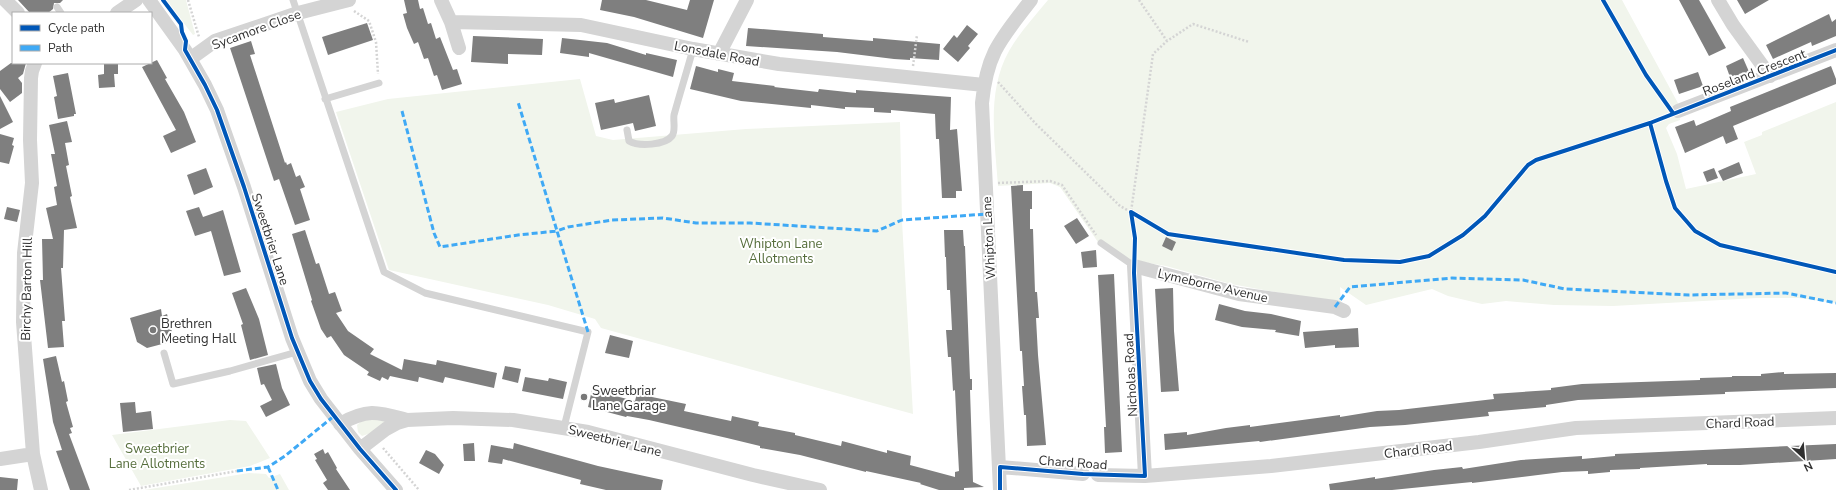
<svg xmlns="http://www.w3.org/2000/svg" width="1836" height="490" font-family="'Nunito Sans',sans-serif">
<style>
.green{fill:#f1f5ec}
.building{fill:#7f7f7f}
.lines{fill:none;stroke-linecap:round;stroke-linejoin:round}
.path{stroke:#d4d4d4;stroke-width:2.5;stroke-dasharray:2 2;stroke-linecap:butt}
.lane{stroke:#d4d4d4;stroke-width:7}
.street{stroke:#d4d4d4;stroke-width:14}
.quiet{stroke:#3fa9f5;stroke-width:3;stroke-dasharray:6 3;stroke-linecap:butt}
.cycleway-casing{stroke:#fff;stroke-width:6}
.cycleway{stroke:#0057b8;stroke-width:4}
.poi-dot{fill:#787878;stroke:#fff;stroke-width:1.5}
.labels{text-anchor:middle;stroke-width:4;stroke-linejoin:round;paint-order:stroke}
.street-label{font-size:13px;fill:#303030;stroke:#fff}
.park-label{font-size:13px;fill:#556d3b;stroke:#fff}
.poi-label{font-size:13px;fill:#303030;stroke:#fff;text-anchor:start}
</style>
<rect width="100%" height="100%" fill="#fff"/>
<!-- green -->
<path class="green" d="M166,0H186L195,34L193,35Z
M1048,0H1622L1679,105L1680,120L1669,124L1666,128L1677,154L1686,189L1756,174L1744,142L1762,135V132L1836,102V303L1798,298H1757L1613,306L1554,305L1506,301L1482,304L1448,296L1432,289L1366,305L1340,287L1341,304L1231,284L1166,266L1125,259L1100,245L1060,187L1050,183L998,186C995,141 986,92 1009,51C1019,33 1035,16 1048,0Z
M580,79L596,136L613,140L746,129L900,122L902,221L913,414L601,328L595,319L548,305L389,270L336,112L388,99Z
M230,420L246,421L270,458L250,466L141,486L112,435Z
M362,420H390L371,433L362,436L358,432L357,425Z
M249,473L266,474L269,478L280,474L289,490H144Z"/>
<!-- building -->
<path class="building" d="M18,0H63L60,3H54L53,9L48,13H30Z
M404,0H418L420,9L423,8L428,24L431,23L436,39L440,37L453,70L457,69L462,84L442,90L437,75L434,76L428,58L424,59L418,42L414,44L407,28L403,14L407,13Z
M602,0H646L687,10L690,0H714L703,38L634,17L600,10Z
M1679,0H1699L1726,48L1709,56Z
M1737,0H1769L1745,14Z
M1829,14L1832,22L1836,19V36L1812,46L1811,42L1773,59L1766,45Z
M367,23L373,40L328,55L322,37Z
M967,25L978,34L968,46L970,48L958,62L943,49L954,35L957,38Z
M748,28L823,34V37L873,41V38L940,44L939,60L910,58V60L894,59L837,52L746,46Z
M473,36L543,39L542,55L508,54V64L471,62Z
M562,38L607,43L646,55V53L677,60L673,77L589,53V57L560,53Z
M251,41L255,54L250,55L285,163L286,162L287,165L291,163L296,177L300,175L305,187L300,189L310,220L295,225L279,179L274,181L230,48Z
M1743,58L1750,74L1736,79L1735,75L1730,77L1726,66Z
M157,60L167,78L165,79L184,112L196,142L171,153L163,136L176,130L142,67Z
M11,63H26L23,74L18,78L22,83V93L10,102L0,89V71Z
M104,63H118V74H114L115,87L99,88L98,75L104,74Z
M696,66L718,72V69L734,73L732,81L775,86L774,87L818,92L819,89L856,93V90L951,97L950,130L957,129L962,191H956V198H942L939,139H936L935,114L891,110V113L874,112V108L845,107V109L811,105V108L741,101L690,89Z
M1831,66L1836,79V84L1733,126L1738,139L1726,144L1723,136L1685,153L1675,127L1694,120L1696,126L1731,111L1730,107Z
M1698,72L1703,86L1679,94L1674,80Z
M68,73L76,114H74V116L58,119L54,97L57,96L53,76Z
M649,95L656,126L635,131L633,123L601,130L595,103L614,99L615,103Z
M0,96L13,122L0,129Z
M67,121L72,142L65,143L69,165L66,166L72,196L70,197L77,228L64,230L63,268H61L65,321H62L64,347L48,348L40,280H43L42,239H53L46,208L57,205L54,187L57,186L51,154H55L49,125Z
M0,134L14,138L12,145L14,146L9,164L0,162Z
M1739,162L1743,173L1723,181L1718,171Z
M206,168L213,187L194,195L187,175Z
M1714,168L1718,178L1707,182L1703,172Z
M1023,185V191H1032V209H1030V229H1033L1035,292H1037L1039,318H1036L1038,355L1046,445L1027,446L1026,415H1024L1022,386H1024L1023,369L1022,351H1020L1011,186Z
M7,207L20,210L17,222L4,219Z
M199,207L203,217L223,210L241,272L224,276L211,231L195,236L186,211Z
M1077,218L1089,236L1076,244L1064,226Z
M305,230L316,264L319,263L329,294L335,292L342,311L336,313L348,331L374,349L370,354L402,370L404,359L436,365L437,360L497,373L494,388L445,377L443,383L419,377L418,382L390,376L388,380L382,377L380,381L367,375L369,372L344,355L331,336L327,338L321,329L311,301L312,300L292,234Z
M944,230H963L964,246H965L970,379H972V390H970L973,482L984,487L964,488V490H939L920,484L921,483L866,471V472L800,455L760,448V446L727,438L649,420L627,416L626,417L588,407L592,390L635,401L638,389L653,392L652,397L686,404L684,411L731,421L732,416L759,422L758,426L795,433V435L841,446L842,441L887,453V450L911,456L910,465L955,477V472L959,471L957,434L955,390L953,391L951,357H948L946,330H952L950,290H947L946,257H945Z
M1166,237L1176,242L1172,251L1162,246Z
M1096,250L1097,267L1083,268L1081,252Z
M1114,274L1122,452L1105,453L1104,427H1106L1098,275Z
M246,288L259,319L268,355L250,360L241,325L243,324L232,293Z
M1173,288L1174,331L1179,391L1161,392L1155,289Z
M1219,304L1245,311L1271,314L1301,321L1299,336L1275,332L1276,330L1242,327L1215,320Z
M161,309L162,316L167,314L172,332L166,343L147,348L137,342L130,318Z
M1358,328L1359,347L1335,348V345L1305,348L1303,332Z
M610,335L633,341L629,358L605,353Z
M56,356L62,382L64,381L68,401L66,402L73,427L70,428L72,433L69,434L90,490H70L56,451L62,450L53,422L43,359Z
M276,364L282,388L290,405L266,417L260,406L272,400L264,384L261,385L257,368Z
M505,366L521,369L518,383L502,379Z
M1784,372V374L1836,373V388L1725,392V394L1578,400L1546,405V407L1488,412L1489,416L1405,425L1370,427L1260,442L1259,441L1165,450L1164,434L1187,432V435L1226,428L1250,425V427L1340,415V417L1377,411L1399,410L1494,399L1493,394L1551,390V388L1582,384L1700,380V378L1732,377V376H1761V374Z
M525,377L548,381L549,378L567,382L563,399L522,391Z
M135,402L136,413L151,411L153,429L123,432L120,403Z
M474,443L475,461H464L463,444Z
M514,443L598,466L663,480L661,490H606L580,484L581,480L503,459L502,464L488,462L491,445L513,449Z
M1836,444V459L1740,465H1707V464L1640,468V469L1610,470V472L1588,474V471L1562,472L1472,483V482L1392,490H1330L1329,484L1375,477V479L1434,470L1462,467L1463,469L1521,460L1582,456V459L1615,456V454Z
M323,449L325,454L328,452L337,468L336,469L350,490H328L323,483L327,480L315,460L317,459L314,454Z
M426,450L435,454L444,465L439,474L419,463Z
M0,477L18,479L17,490H0Z"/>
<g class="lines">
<!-- path -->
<path class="path" d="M188,0L199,37
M1139,0L1167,41
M354,11L369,21L376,42L378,74
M913,66L917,35
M998,82L1036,124L1120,206L1131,212L1153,54L1167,41L1193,24L1249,42
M998,183L1050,181L1062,185L1096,235
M383,448L419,490
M129,490L237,471"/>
<!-- lane -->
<path class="lane" d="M293,0L384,272L425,293L588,332L564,427
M57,7L61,13
M325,99L379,83
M627,130L629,141C639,147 665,145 672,136C676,131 673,121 674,115C680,93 687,71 693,49
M1101,243L1134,266
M164,353L173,384L230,371L297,352"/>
<!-- street -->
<path class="street" d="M5,0L18,13
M149,0L185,50L205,85L217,110L244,187L292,338L310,381L321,399L360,449L396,490
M441,0L451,22L581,25L693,49L779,64L984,85
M1718,0L1733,25L1770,76
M117,13L136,0
M451,22L459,48
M719,54L747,0
M190,59L215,41L298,13L349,0
M35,63L32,71L31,78L30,140L32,183L24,253L23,322L33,454L41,490
M1678,111L1836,50
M340,424C368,408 378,412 407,420
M360,449L386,429L397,423L407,420L453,418L513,420L588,432L753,475L820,490
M0,459L33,454
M1000,467L1083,474
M1098,475L1145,476L1271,466L1479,442L1576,428L1836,418
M1145,476L1134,266L1239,294L1335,307L1344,311
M1000,490L982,103C987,52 1001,39 1031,0"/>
<!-- quiet -->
<path class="quiet" d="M402,111L434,233L440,247L518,235L557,231L518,102
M1335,307L1350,287L1452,278L1523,280L1565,289L1689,295L1786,293L1836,303
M588,332L557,231L568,227L612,220L663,218L696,223H750L877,231L902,220L987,214
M268,467L278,490
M237,471L268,467L285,456L334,416"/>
<defs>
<path id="cycleway" d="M163,0L181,24L182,32L186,41L185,50L205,85L217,110L244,187L292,338L310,381L321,399L360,449L396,490
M1603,0L1646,75L1673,113
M1650,123L1666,181L1675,208L1695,231L1720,245L1836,272
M1131,212L1168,234L1344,260L1400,262L1429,256L1463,235L1485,216L1528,165L1536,160L1650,123L1836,50
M1000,490V467L1083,474L1145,476L1134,273L1135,238L1131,212"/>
</defs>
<!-- cycleway casing -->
<use href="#cycleway" class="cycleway-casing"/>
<!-- cycleway -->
<use href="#cycleway" class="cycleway"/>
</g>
<!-- markers -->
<g class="poi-dot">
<circle cx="153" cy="330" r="4"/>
<circle cx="584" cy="397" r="4"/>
</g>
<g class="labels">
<!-- street labels -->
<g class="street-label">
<text transform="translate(256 29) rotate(-20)" y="5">Sycamore Close</text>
<text transform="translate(717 53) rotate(11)" y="5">Lonsdale Road</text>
<text transform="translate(1754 72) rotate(-21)" y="5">Roseland Crescent</text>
<text transform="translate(988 238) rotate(-93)" y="5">Whipton Lane</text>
<text transform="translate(271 239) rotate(72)" y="5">Sweetbrier Lane</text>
<text transform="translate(1213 285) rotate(13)" y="5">Lymeborne Avenue</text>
<text transform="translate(26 289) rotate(-89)" y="5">Birchy Barton Hill</text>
<text transform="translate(1130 375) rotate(-93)" y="5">Nicholas Road</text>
<text transform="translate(1740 422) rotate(-2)" y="5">Chard Road</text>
<text transform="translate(615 440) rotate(14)" y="5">Sweetbrier Lane</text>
<text transform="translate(1418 449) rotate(-7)" y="5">Chard Road</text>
<text transform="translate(1073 462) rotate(4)" y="5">Chard Road</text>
</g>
<!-- park labels -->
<g class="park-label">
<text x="781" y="248">Whipton Lane<tspan x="781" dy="15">Allotments</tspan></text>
<text x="157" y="453">Sweetbrier<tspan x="157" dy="15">Lane Allotments</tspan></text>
</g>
<!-- poi labels -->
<g class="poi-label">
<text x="161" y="328">Brethren<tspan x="161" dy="15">Meeting Hall</tspan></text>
<text x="592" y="395">Sweetbriar<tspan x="592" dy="15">Lane Garage</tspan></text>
</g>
</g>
<!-- legend -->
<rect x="12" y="12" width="140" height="52" fill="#ffffff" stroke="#acacac"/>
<rect x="20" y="25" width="20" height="6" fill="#0057b8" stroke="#acacac"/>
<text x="48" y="32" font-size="12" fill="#303030">Cycle path</text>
<rect x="20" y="45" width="20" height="6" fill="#3fa9f5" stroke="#acacac"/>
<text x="48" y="52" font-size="12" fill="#303030">Path</text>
<!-- north arrow -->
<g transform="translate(1804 458) rotate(154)" stroke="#ffffff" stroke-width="3" paint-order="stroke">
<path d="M0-3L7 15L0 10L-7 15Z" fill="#303030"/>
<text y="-6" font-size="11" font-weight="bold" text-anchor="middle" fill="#303030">N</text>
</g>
</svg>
